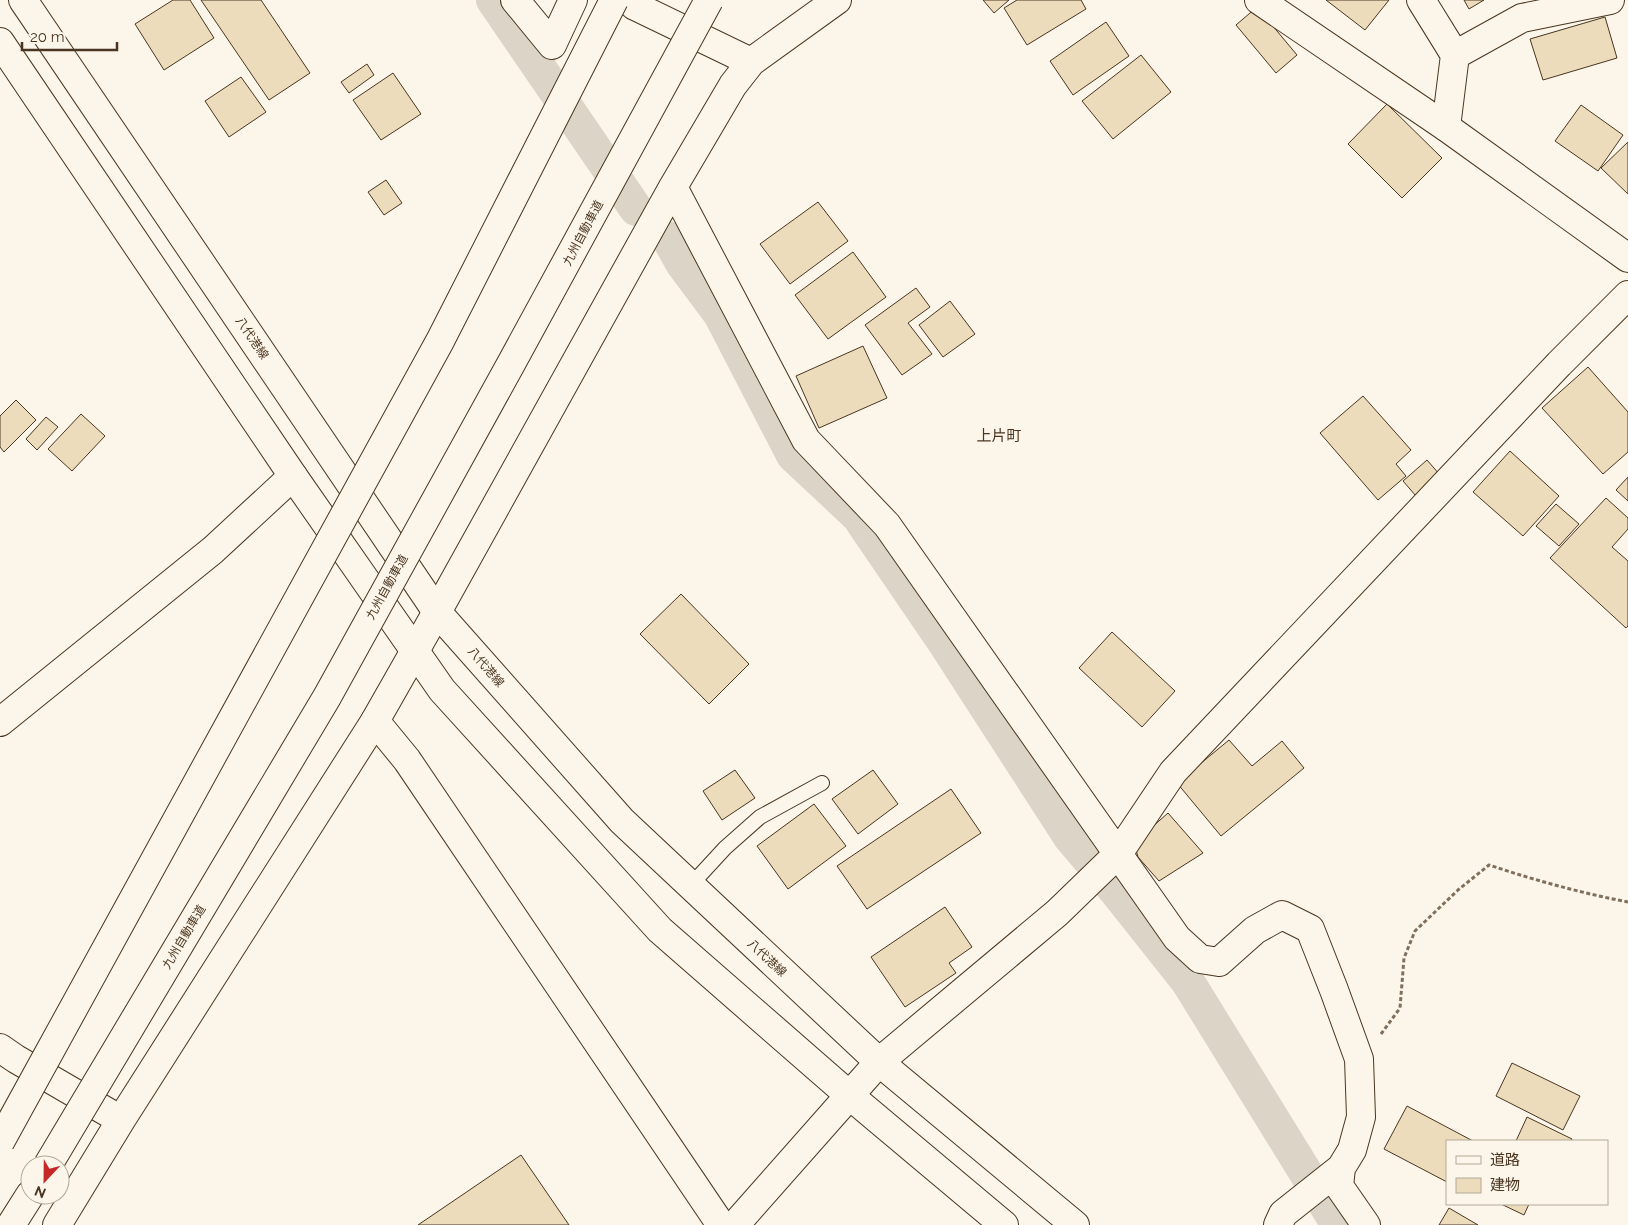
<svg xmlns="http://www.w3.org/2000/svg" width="1628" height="1225" font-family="Raleway,'Noto Sans JP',sans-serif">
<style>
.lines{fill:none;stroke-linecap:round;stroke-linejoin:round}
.canal{stroke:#dcd4c6;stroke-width:34}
.building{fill:#ecdcbc;stroke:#4a3520}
.lane-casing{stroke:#4a3520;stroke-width:16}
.street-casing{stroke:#4a3520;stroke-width:30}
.secondary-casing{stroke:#4a3520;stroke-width:30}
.highway-casing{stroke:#4a3520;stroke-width:30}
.path{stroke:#7f6f5c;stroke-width:3;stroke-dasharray:4 2.5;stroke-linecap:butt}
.lane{stroke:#fbf6e9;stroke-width:14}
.street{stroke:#fbf6e9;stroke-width:28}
.secondary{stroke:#fbf6e9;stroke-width:28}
.highway{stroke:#fbf6e9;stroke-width:28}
.highway-bridge-casing{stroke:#4a3520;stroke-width:30;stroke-linecap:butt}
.highway-bridge{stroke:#fbf6e9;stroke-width:28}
.labels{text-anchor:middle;stroke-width:4;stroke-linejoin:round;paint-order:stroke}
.street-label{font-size:12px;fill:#4a3520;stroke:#fbf6e9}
.quarter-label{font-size:15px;fill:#4a3520;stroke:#fbf6e9}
</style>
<rect width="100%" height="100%" fill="#fbf6e9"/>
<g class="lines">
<!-- canal -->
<path class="canal" d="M493,0L636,209
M668,238L682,263L720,314L793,455L858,516L946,645L1070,837L1115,890L1188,982L1338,1225"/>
</g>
<!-- building -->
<path class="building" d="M173,0H190L214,38L164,70L135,24Z
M201,0H261L310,73L269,100Z
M983,0H1009L994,13Z
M1017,0H1081L1086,9L1027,45L1004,8Z
M1326,0H1389L1365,30Z
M1464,0H1484L1469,9Z
M1257,7L1297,55L1276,73L1236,25Z
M1605,17L1617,58L1543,80L1530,39Z
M1106,22L1129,56L1073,95L1050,61Z
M1141,55L1171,92L1113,139L1082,101Z
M367,64L374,75L349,93L341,82Z
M393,73L421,114L381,140L353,100Z
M241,77L266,112L229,137L205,101Z
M1387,104L1442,158L1402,198L1348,144Z
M1581,105L1623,135L1598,171L1555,141Z
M1628,142V194L1601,168Z
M386,180L402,203L384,215L368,192Z
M818,202L848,241L790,284L760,244Z
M853,252L886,297L828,339L795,295Z
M916,288L930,307L908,323L932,354L902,375L865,325Z
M950,301L975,334L943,357L919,325Z
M863,346L887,398L819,428L796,376Z
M1588,367L1628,412V452L1603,474L1542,408Z
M1363,396L1411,450L1396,464L1406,476L1378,500L1320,433Z
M16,400L36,420L4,452L0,447V416Z
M81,414L105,436L72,471L48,449Z
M46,417L58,427L37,450L26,439Z
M1510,451L1559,496L1523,536L1473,492Z
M1427,460L1440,475L1416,496L1403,481Z
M1628,477V501L1616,490Z
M1606,498L1628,518V529L1612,547L1628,561V626L1626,628L1550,558Z
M1556,504L1579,524L1559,546L1536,526Z
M681,594L749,664L709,704L640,634Z
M1112,632L1175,691L1142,727L1079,668Z
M1229,740L1252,766L1282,741L1304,768L1221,836L1177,783Z
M735,770L755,798L722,820L703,791Z
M873,770L898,804L858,834L832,799Z
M951,789L981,833L867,909L837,866Z
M814,804L846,846L788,889L757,846Z
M1168,813L1203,853L1159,881L1138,857L1134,843Z
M945,907L972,947L949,963L956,973L905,1007L871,957Z
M1512,1063L1580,1096L1563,1130L1496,1096Z
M1407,1106L1473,1141H1447V1182L1384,1149Z
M1527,1117L1572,1139L1571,1141H1516Z
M521,1155L569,1225H418Z
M1501,1204H1529L1524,1215Z
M1449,1208L1478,1225H1439Z"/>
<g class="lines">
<defs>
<path id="lane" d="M690,886L725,848L760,817L822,783"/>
<path id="street" d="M515,0L552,45L573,0
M628,0L635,6L751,62
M1421,0L1455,55L1446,127
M1455,55L1522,18L1610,0
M673,187L806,440L887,525L1177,938L1200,959L1219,962L1255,930L1282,915L1310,929L1334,990L1359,1059L1361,1117L1352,1150L1341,1168L1339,1186L1366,1225
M0,722L213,550L293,476
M0,1048L16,1059L121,1120
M57,1225L121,1120L375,721L437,612L673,187L733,85L751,62L837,0
M735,1225L879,1062L1057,913L1118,854L1173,772L1559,364L1628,295
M1278,1225L1283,1214L1341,1168"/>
<path id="secondary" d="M23,0L437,612L622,821L879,1062L1075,1225
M1259,0L1446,127L1628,258
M0,42L293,476L442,690L660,930L849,1095L1004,1225
M375,721L407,760L721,1225"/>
<path id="highway" d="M11,1225L30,1195"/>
</defs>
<!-- lane casing -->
<use href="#lane" class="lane-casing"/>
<!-- street casing -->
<use href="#street" class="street-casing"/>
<!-- secondary casing -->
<use href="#secondary" class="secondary-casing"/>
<!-- highway casing -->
<use href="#highway" class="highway-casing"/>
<!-- path -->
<path class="path" d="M1381,1034L1400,1008L1404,958L1415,931L1458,890L1489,865C1534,880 1581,893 1628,902"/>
<!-- lane -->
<use href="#lane" class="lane"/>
<!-- street -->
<use href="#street" class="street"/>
<!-- secondary -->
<use href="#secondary" class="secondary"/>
<!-- highway -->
<use href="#highway" class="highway"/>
<defs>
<path id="highway-bridge" d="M0,1142L440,341L614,0
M48,1165L327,697L512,362L709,0"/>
</defs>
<!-- highway-bridge casing -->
<use href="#highway-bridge" class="highway-bridge-casing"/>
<!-- highway-bridge -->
<use href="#highway-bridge" class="highway-bridge"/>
</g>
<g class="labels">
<!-- street labels -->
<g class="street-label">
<text transform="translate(583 233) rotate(-62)" y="4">九州自動車道</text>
<text transform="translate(252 338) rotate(56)" y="4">八代港線</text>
<text transform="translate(387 587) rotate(-61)" y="4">九州自動車道</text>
<text transform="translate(486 667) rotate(49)" y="4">八代港線</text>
<text transform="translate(184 937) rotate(-59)" y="4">九州自動車道</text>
<text transform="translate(767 958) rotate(43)" y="4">八代港線</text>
</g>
<!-- quarter labels -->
<g class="quarter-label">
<text x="999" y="441">上片町</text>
</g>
</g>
<!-- legend -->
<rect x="1446" y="1140" width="162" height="65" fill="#fbf6e9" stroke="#b4a999"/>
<rect x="1456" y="1156" width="25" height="8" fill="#fbf6e9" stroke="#b4a999"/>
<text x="1490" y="1165" font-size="15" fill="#4a3520">道路</text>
<rect x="1456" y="1178" width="25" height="15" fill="#ecdcbc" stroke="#b4a999"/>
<text x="1490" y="1190" font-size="15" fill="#4a3520">建物</text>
<!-- north arrow -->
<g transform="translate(45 1180) rotate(202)"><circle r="24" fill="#fbf6e9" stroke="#b4a999"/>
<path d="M0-4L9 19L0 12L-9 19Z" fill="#c62828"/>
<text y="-8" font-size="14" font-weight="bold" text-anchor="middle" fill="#4a3520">N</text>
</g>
<!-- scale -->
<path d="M22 42v8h95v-8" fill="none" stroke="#4a3520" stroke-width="2.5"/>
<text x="30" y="42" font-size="15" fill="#4a3520" stroke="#fbf6e9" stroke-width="4" paint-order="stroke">20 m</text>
</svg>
